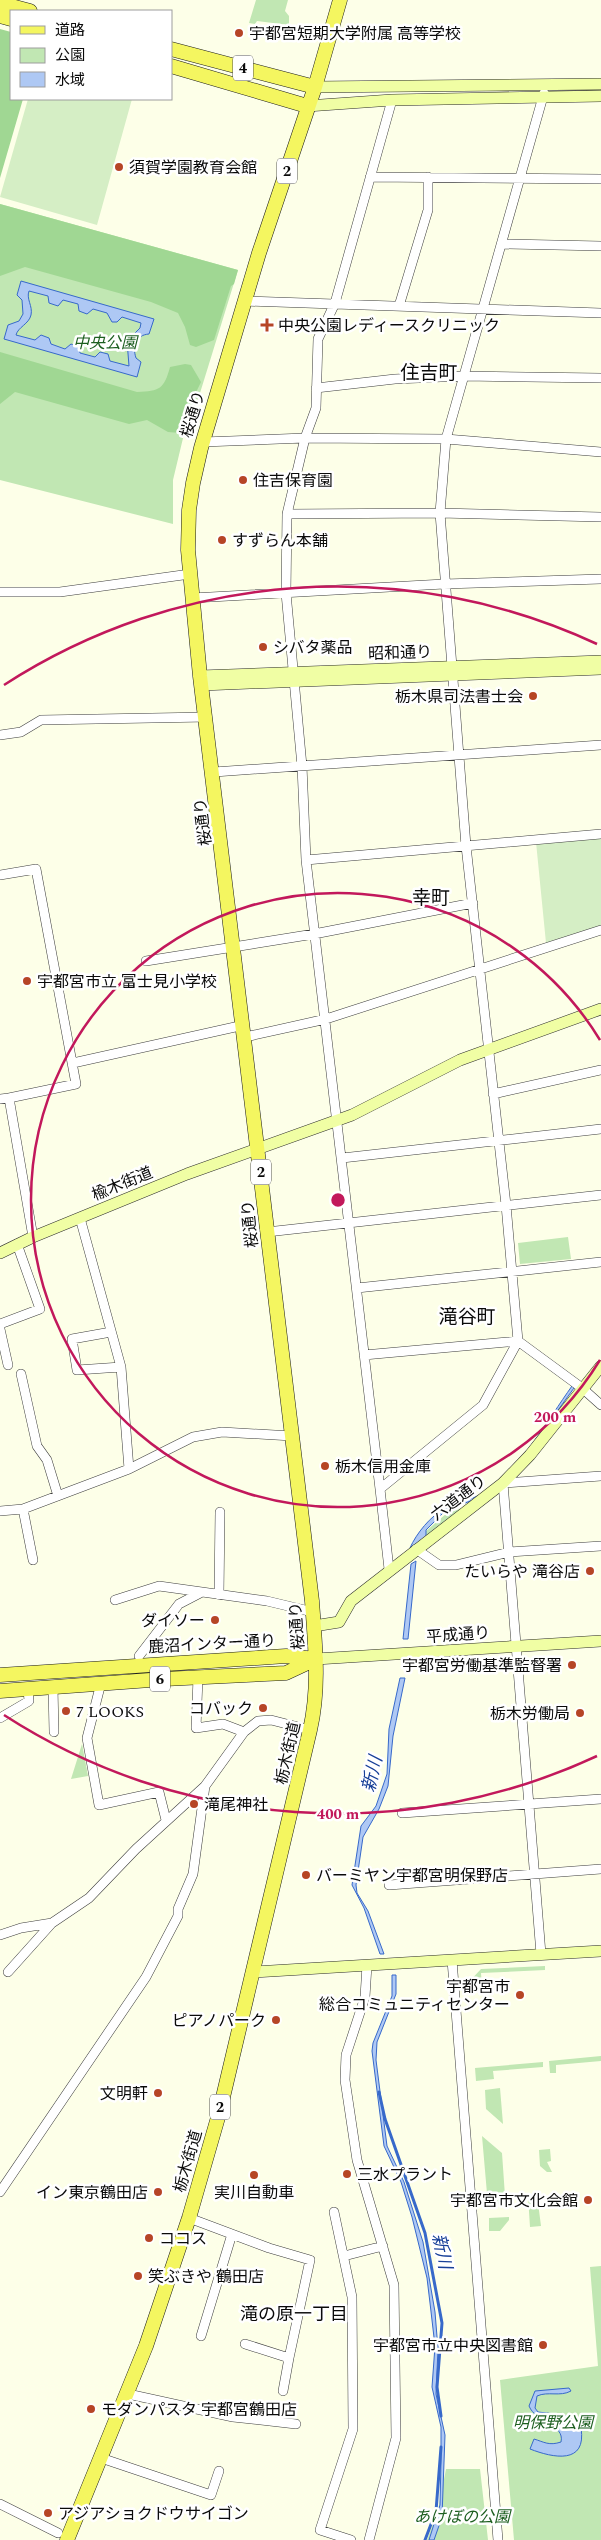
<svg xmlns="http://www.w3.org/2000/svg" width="601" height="2540" font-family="Spectral,'Noto Sans JP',serif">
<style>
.green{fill:#c1e7b3}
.forest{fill:#a0d793}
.pitch{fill:#d5eec5}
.water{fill:#aec8f4;stroke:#3769ca;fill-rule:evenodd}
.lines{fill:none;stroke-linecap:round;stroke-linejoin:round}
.stream{stroke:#3769ca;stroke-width:3}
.street-casing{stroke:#3d3d3d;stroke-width:10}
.secondary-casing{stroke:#2c2c2c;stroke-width:12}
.primary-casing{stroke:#1b1b1b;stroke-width:15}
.street{stroke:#fff;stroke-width:9}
.secondary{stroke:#f0fea4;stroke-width:11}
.primary{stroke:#f4f660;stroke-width:14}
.ring{fill:none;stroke:#c2185b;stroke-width:2.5}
.poi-dot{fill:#b64526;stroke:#fff;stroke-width:2}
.labels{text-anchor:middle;stroke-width:5;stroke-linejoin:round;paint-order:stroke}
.shield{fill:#fff;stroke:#545454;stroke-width:1}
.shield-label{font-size:15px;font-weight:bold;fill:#0a0a0a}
.poi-label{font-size:16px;fill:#0a0a0a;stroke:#fff;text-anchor:start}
.park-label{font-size:16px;font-style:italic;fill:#1d5f20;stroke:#fff}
.street-label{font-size:16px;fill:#0a0a0a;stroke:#fff}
.water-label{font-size:18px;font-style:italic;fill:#173f98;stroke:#fff}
.neighbourhood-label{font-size:18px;fill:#0a0a0a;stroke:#fff}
.quarter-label{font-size:19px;fill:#0a0a0a;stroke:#fff}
.centre{fill:#c2185b;stroke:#fff;stroke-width:2.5}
.ring-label{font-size:15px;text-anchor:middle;font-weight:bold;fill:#c2185b;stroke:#fff;stroke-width:5;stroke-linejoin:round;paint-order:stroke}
</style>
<rect width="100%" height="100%" fill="#fdffe8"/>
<!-- green -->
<path class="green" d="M256,0H288L285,11L289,16V25L257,21L255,24L249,23Z
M0,204L238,270L200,393L184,434L173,480V524L0,480Z
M568,1237L571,1259L520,1264L518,1243Z
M470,1505L426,1537V1531L446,1514Z
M82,1744L88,1776L71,1779Z
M545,1966V1970L481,1973L482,1987L467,1988V1984L481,1969Z
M601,2056V2061L556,2065V2073H550L549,2061Z
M543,2062V2067L493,2071L494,2079L476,2081L475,2068Z
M500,2088L503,2124L486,2109L485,2090Z
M482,2136L502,2153L505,2196L500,2204L488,2205Z
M550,2149L551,2161L547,2162L552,2172H547L540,2166L539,2150Z
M537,2195L541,2226L530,2227L528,2196Z
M509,2217V2220L500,2231H489V2218Z
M601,2266V2540H514L500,2380L598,2366L590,2267Z
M446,2469H480L488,2540H427L438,2510Z"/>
<!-- forest -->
<path class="forest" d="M0,29L11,32V99H23L0,178Z
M0,204L238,270L234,284L231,286L214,340L196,347L190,345L185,327L178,313L151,302L25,267L0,276Z
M0,352L137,392C160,391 164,389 170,367L185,364L191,365L201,382L185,415L181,433L168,432L147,420L129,424L15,392L0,404Z"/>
<!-- pitch -->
<path class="pitch" d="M28,99H132L97,225L0,197Z
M601,838V926L546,943L536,842Z"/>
<!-- water -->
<path class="water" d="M21,281L154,319L149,334C136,335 132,346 136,358L141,362L137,377L4,339L8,325L19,321L23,314L22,300L17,295ZM29,291L48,296L49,303L58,306L63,300L78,304L79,311L87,314L93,309L107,313L112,322H117L122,317L141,323L140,328L127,341L129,366L110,361L108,354L100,352L95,357L80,353L79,347L71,344L65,349L51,344L49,338L41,335L35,340L16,335C18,327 29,324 31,315C33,306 26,299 29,291Z
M572,1386L574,1388L519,1464L488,1494L445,1511L426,1530V1537L410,1548C416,1534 431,1515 445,1509C459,1502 476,1499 487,1490C523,1465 547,1421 572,1386Z
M416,1561L408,1639H403L411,1564Z
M400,1678H405L393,1736L388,1786L379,1809L363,1837L356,1885L357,1893L368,1911L384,1954H380L364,1908L352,1885L361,1826L376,1806L387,1774L389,1729Z
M392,1975H396V1994L377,2042L376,2060L387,2146L404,2182L423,2242L435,2312L438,2349L436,2394L445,2435L442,2517L434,2540H429L440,2505L441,2460V2427L432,2387L435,2346L430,2303L427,2278L412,2217L401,2182L384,2146L372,2051L373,2043L392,1996Z
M569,2388L571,2391C560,2397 548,2391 537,2396L535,2408L538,2412L564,2415L571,2418L581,2428C587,2465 553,2458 530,2449L534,2439C544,2442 549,2446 561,2442C565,2424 536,2423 529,2406L535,2391Z"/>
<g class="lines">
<!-- stream -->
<path class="stream" d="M379,2092L385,2119L425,2233L442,2323L437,2387L441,2416
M425,2540L436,2511L441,2447"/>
<defs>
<path id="street" d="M370,177L601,179
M503,244L601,246
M244,301L601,313
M399,306L428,210V177
M316,388L395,379L464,376L601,378
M203,442L305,438L446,439L601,452
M287,514L440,513L601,517
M0,592H60L190,574
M192,598L444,584L601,579
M0,735L21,732L41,720L207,717
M214,772L601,745
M306,860L601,834
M0,875L36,869L76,1084L9,1098
M146,961L314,934L473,903
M245,1037L326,1019L601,930
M73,1063L244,1025
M493,1094L601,1070
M0,1099L9,1098L33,1237
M342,1158L601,1129
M80,1218L121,1367L129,1469
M267,1232L601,1195
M357,1288L601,1262
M0,1324L40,1309L17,1244
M0,1329L8,1365
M111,1332L72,1339L77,1370L121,1367
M364,1355L518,1341L582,1388L601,1405
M21,1374L37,1446L47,1460L58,1496
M380,1489L306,860L302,766L286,593L287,514L305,438L316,408L318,339L335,303L392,100
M23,1509L33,1560
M0,1511L23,1509L129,1469L193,1437L222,1432L292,1436
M416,1549L439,1565H456L509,1552L601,1546
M389,1569L380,1489L483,1405L518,1341L506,1205L466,846L440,513L446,439L544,93
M219,1595L220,1512
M115,1600L159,1586L267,1601L313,1612
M139,1656L179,1604L202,1592
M198,1678L196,1728L223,1724L244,1732
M101,1683L87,1738L99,1805L159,1792L166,1820
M53,1687L54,1732
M0,1718L29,1701L28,1689
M402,1813L601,1799
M389,1885L601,1869
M0,1935L21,1928L52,1923
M541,1954L503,1483L601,1476
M452,1960L498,2540
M367,1965L365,1997L346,2055L345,2080L357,2160L394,2285L396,2438L369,2540
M8,1972L52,1923L89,1898L136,1849L205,1786
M0,2192L146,1977L178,1916V1909L193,1874L205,1786L244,1732L258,1721L271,1720L310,1730
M334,2212L352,2297L353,2429L320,2530L351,2540
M189,2218L269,2248L310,2260L289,2358L245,2344
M344,2256L383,2246
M201,2336L232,2234
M283,2391L289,2358
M128,2394L233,2417L296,2424
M101,2458L211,2495L219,2471
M0,2504L58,2533"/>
<path id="secondary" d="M315,87L601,84
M307,106L392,100L601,96
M200,676L601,661
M202,685L601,669
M0,1253L33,1237L187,1174L352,1115L460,1060L601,1009
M314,1626L339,1622L351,1601L503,1483L530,1455L601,1366
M316,1659L601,1641
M253,1972L601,1951"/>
<path id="primary" d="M0,3L30,11
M0,16L11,19
M171,49L315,87
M171,66L307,106
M0,1675L286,1656L316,1659
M0,1691L164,1679L286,1673L316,1659
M67,2540L146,2346L189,2218L219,2114L310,1730C320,1687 315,1644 312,1601L200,676L188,550L189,510L193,483L201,448L259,253L315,87L340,0"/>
</defs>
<!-- street casing -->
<use href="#street" class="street-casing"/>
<!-- secondary casing -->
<use href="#secondary" class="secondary-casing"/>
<!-- primary casing -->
<use href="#primary" class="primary-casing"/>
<!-- street -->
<use href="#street" class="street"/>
<!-- secondary -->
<use href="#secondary" class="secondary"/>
<!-- primary -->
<use href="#primary" class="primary"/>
</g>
<!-- distance rings -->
<g class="ring">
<path d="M600 1360A307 307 0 1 1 600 1040"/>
<path d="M597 1756A614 614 0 0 1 4 1715M4 685A614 614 0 0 1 597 644"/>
</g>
<!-- markers -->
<g class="poi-dot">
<circle cx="239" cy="33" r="5"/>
<circle cx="119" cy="167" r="5"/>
<path d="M264.5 317.5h5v5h5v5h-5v5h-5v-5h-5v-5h5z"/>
<circle cx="243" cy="480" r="5"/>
<circle cx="222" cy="540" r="5"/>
<circle cx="263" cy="647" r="5"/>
<circle cx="533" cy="696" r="5"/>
<circle cx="27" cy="981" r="5"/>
<circle cx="325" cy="1466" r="5"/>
<circle cx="590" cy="1571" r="5"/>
<circle cx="215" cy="1620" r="5"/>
<circle cx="572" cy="1665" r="5"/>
<circle cx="263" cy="1708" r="5"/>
<circle cx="66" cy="1711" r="5"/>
<circle cx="580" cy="1713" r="5"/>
<circle cx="194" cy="1804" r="5"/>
<circle cx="306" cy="1875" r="5"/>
<circle cx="520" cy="1995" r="5"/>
<circle cx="276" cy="2020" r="5"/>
<circle cx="158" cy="2093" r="5"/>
<circle cx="347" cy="2174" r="5"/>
<circle cx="254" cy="2175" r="5"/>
<circle cx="158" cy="2192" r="5"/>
<circle cx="588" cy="2200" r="5"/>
<circle cx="149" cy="2238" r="5"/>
<circle cx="138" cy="2276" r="5"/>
<circle cx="543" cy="2345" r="5"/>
<circle cx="91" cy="2409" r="5"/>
<circle cx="48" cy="2513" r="5"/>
</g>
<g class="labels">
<!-- shield labels -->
<g class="shield">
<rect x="233" y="55.5" width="20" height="25" rx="4"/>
<rect x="277" y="158.5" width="20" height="25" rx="4"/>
<rect x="251" y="1159.5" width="20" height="25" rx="4"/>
<rect x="150" y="1666.5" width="20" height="25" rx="4"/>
<rect x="210" y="2094.5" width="20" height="25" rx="4"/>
</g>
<g class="shield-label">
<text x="243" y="73">4</text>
<text x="287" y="176">2</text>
<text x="261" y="1177">2</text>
<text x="160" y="1684">6</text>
<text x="220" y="2112">2</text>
</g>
<!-- poi labels -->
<g class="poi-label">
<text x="249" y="39">宇都宮短期大学附属 高等学校</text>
<text x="129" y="173">須賀学園教育会館</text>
<text x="278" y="331">中央公園レディースクリニック</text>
<text x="253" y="486">住吉保育園</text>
<text x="232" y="546">すずらん本舗</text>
<text x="273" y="653">シバタ薬品</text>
<text x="523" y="702" text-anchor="end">栃木県司法書士会</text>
<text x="37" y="987">宇都宮市立 富士見小学校</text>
<text x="335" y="1472">栃木信用金庫</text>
<text x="580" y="1577" text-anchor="end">たいらや 滝谷店</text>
<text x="205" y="1626" text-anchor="end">ダイソー</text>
<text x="562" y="1671" text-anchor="end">宇都宮労働基準監督署</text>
<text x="253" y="1714" text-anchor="end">コバック</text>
<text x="76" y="1717">7 LOOKS</text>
<text x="570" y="1719" text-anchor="end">栃木労働局</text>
<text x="204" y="1810">滝尾神社</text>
<text x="316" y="1881">バーミヤン宇都宮明保野店</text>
<text x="510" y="1992" text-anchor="end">宇都宮市<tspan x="510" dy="18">総合コミュニティセンター</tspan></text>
<text x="266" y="2026" text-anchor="end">ピアノパーク</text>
<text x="148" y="2099" text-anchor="end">文明軒</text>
<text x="357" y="2180">三水プラント</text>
<text x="148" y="2198" text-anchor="end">イン東京鶴田店</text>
<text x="254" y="2198" text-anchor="middle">実川自動車</text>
<text x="578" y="2206" text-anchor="end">宇都宮市文化会館</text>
<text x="159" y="2244">ココス</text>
<text x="148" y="2282">笑ぶきや 鶴田店</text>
<text x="533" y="2351" text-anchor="end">宇都宮市立中央図書館</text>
<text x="101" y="2415">モダンパスタ 宇都宮鶴田店</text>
<text x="58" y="2519">アジアショクドウサイゴン</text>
</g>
<!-- park labels -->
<g class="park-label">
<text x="105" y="348">中央公園</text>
<text x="553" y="2428">明保野公園</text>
<text x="462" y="2522">あけぼの公園</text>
</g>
<!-- street labels -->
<g class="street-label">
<text transform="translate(192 414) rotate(-73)" y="6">桜通り</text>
<text transform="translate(400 652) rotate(-2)" y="6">昭和通り</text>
<text transform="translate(202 822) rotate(-97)" y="6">桜通り</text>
<text transform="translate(122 1183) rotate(-22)" y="6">楡木街道</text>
<text transform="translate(249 1224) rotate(-96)" y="6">桜通り</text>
<text transform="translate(458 1497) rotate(-37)" y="6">六道通り</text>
<text transform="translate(296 1626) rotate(-94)" y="6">桜通り</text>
<text transform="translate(458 1634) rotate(-4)" y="6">平成通り</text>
<text transform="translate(212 1643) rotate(-3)" y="6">鹿沼インター通り</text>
<text transform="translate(287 1753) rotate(-77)" y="6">栃木街道</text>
<text transform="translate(187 2161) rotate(-74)" y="6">栃木街道</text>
</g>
<!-- water labels -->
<g class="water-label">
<text transform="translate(372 1774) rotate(-77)" y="6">新川</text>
<text transform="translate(442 2251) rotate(78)" y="6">新川</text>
</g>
<!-- neighbourhood labels -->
<g class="neighbourhood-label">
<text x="294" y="2320">滝の原一丁目</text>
</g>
<!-- quarter labels -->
<g class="quarter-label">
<text x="429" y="379">住吉町</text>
<text x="431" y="904">幸町</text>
<text x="467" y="1323">滝谷町</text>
</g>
</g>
<circle cx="338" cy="1200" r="8" class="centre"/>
<g class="ring-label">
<text x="555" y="1422">200 m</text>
<text x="338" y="1819">400 m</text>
</g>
<!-- legend -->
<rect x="10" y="10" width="162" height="90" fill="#ffffff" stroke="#9d9d9d"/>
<rect x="20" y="26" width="25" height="8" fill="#f4f660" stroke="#9d9d9d"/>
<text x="55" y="35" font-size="15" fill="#0a0a0a">道路</text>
<rect x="20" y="48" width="25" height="15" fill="#c1e7b3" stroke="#9d9d9d"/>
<text x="55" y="60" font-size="15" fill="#0a0a0a">公園</text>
<rect x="20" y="72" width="25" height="15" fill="#aec8f4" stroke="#9d9d9d"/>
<text x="55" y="85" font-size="15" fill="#0a0a0a">水域</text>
</svg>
